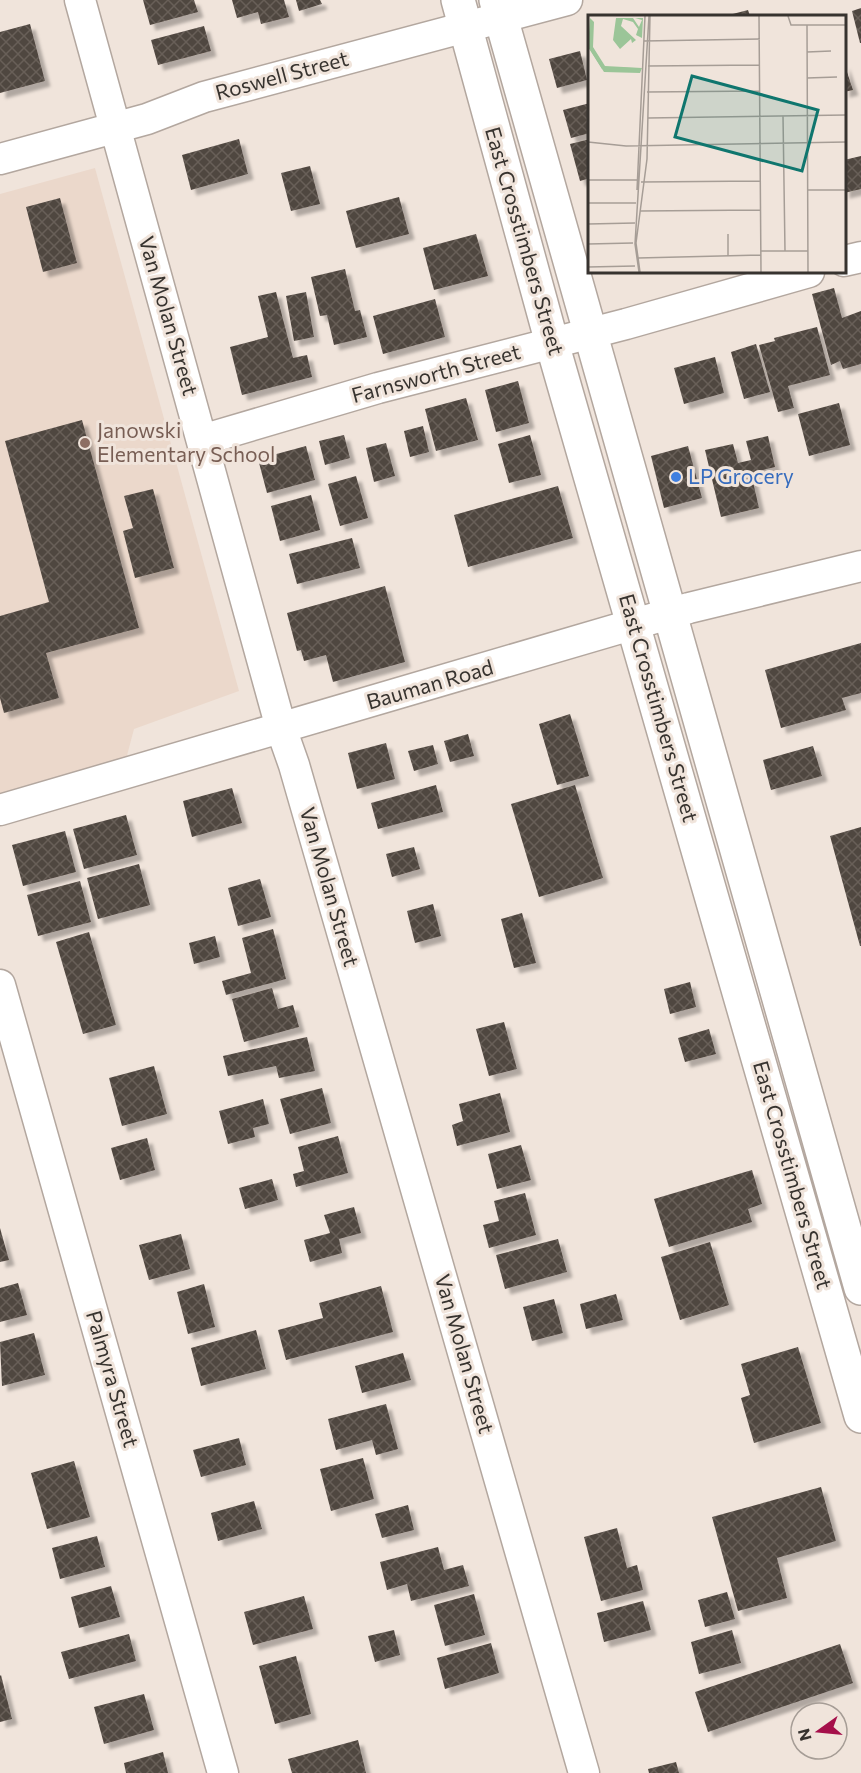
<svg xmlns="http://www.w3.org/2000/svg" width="861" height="1773" font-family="Commissioner,sans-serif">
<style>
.built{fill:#ebd8cb}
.building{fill:url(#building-cross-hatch);filter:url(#shadow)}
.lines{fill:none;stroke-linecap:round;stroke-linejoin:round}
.minor-casing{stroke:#b3a79f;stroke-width:33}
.major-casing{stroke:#b3a79f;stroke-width:36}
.minor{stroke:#fff;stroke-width:30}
.major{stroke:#fff;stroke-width:33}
.education-dot{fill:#8d6e63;stroke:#f0e4db;stroke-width:2}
.shop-dot{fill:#3f7fe0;stroke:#f0e4db;stroke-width:2}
.labels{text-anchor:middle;stroke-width:6;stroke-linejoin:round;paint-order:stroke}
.street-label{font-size:21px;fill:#37332f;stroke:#f0e4db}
.education-label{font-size:21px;fill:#785e54;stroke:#f0e4db;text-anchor:start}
.shop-label{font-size:21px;fill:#366cbe;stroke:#f0e4db;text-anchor:start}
.inset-road{fill:none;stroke:#a69d96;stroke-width:1.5}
.view{fill:#0f766e;fill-opacity:0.15;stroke:#0f766e;stroke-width:3}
.inset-edge{fill:none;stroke:#37332f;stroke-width:3}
</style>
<defs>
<pattern id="building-cross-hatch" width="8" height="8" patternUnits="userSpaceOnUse" patternTransform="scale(1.5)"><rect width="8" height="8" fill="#50463f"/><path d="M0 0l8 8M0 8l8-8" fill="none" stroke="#675f59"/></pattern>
<filter id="shadow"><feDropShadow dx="5.5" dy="5.5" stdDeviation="1.5" flood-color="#0004"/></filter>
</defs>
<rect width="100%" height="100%" fill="#f0e4db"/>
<!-- built -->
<path class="built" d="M95,168L239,691L134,729L125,763L0,799V194Z"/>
<!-- building -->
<path class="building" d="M143,0H194L198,12L150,25Z
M232,0H284L289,17L261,24L258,12L237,18Z
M296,0H320L322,4L299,11Z
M861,8V43H860L852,11Z
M748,10L750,16H725Z
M30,24L45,81L0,93V32Z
M204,26L211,51L158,65L151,40Z
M580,51L587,80L557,88L549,59Z
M844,63L853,90L844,92Z
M590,103V133L571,138L563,110Z
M239,139L248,174L191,190L182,155Z
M590,139V178L580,181L570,144Z
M861,156V189L844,193V160Z
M310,166L320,204L291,211L281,173Z
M399,197L409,234L356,248L346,211Z
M60,198L77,263L43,272L26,207Z
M476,234L488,276L434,290L423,248Z
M345,269L355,311L360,310L367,337L334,345L327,315L320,316L311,277Z
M834,288L842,318L861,311V364L843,369L840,361L831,365L812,294Z
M276,292L293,358L307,355L312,377L242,395L230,347L268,337L258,296Z
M306,292L314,337L294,341L286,296Z
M435,299L445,337L383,354L373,316Z
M817,327L830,375L788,386L794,408L778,412L759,345L775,341L774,338Z
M756,344L770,392L744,399L731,352Z
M715,357L724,393L684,404L674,368Z
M518,381L529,423L496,432L485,390Z
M466,398L478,440L436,451L425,409Z
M839,403L850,445L809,456L798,414Z
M82,420L139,628L46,653L59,698L4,713L0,698V616L49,602L5,441Z
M423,426L429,452L410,457L404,431Z
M344,435L350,458L325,465L319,441Z
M530,435L541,475L509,483L498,444Z
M768,436L775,467L751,473L759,508L721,517L705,450L733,444L738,463L751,460L746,441Z
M386,443L395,476L374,482L366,448Z
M306,446L315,480L267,493L258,459Z
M688,446L702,498L664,508L651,456Z
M356,476L368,518L340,526L328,484Z
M558,486L573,538L468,567L454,515Z
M153,489L174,568L135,578L123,531L133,528L124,496Z
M311,495L320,530L280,541L271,506Z
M352,538L360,568L297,584L289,554Z
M385,586L405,662L333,682L326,655L304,661L301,650L297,651L287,613Z
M861,643V693L842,698L846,710L781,728L765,670Z
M570,714L589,776L557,785L539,724Z
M468,734L474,756L450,762L444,741Z
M386,743L395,779L357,789L348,753Z
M433,745L438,764L414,771L408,751Z
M813,746L822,776L771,790L763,760Z
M436,785L443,812L378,829L371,803Z
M575,785L603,878L539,897L511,804Z
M232,788L242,823L192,837L183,801Z
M126,815L137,855L84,869L73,829Z
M861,827V946H860L830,836Z
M65,831L76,872L23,886L12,845Z
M414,847L420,869L392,877L386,854Z
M139,864L150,905L98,919L87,878Z
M260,879L271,917L238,926L228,888Z
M80,881L91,922L38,936L27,895Z
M433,904L441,936L415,943L407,911Z
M522,913L536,963L514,968L501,919Z
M273,929L286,979L226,995L222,981L251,973L242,938Z
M89,932L116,1025L83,1034L56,942Z
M215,936L220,957L194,964L189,943Z
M690,982L696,1007L670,1014L664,989Z
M272,988L278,1009L293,1005L299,1027L244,1042L232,999Z
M504,1022L517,1069L489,1076L476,1029Z
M709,1029L716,1054L685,1062L678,1038Z
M307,1037L315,1071L279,1078L276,1066L228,1076L223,1056Z
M154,1066L167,1114L122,1126L109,1078Z
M322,1088L331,1123L290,1134L280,1099Z
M500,1093L510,1132L457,1146L452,1125L463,1121L459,1104Z
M263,1099L269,1124L253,1128L255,1137L228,1144L219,1111Z
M338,1136L348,1173L296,1187L293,1174L304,1171L298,1147Z
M147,1138L155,1170L120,1180L111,1148Z
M521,1145L531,1180L497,1189L488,1154Z
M752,1170L762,1204L748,1209L752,1222L669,1247L654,1199Z
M272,1179L278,1200L245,1209L239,1188Z
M525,1193L536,1235L489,1248L483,1225L499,1221L494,1201Z
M354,1207L361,1233L339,1239L342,1253L310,1262L304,1240L330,1233L324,1215Z
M0,1228L9,1260L0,1262Z
M181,1234L190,1269L149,1280L139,1245Z
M558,1239L567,1272L505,1289L496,1255Z
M710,1242L729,1305L680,1320L661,1257Z
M18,1283L27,1315L0,1322V1288Z
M204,1284L215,1327L188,1334L177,1292Z
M381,1286L393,1332L286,1360L278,1330L323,1318L319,1303Z
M616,1294L623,1320L586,1329L580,1304Z
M554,1299L563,1333L532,1341L523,1307Z
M256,1330L266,1369L201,1386L191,1348Z
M34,1333L45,1375L2,1386L0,1342Z
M798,1347L821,1423L754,1443L741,1398L750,1395L741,1364Z
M403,1353L411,1380L362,1393L355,1366Z
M386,1404L398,1449L376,1455L372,1440L336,1450L328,1419Z
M239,1438L246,1465L201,1477L193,1450Z
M363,1458L374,1499L331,1511L320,1469Z
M74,1461L90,1517L47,1529L31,1473Z
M821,1487L836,1541L777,1558L787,1598L738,1611L712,1517Z
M254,1501L262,1529L218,1541L211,1513Z
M408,1505L414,1530L382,1538L375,1514Z
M617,1528L627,1568L637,1565L643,1590L601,1601L584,1537Z
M97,1536L105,1567L60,1579L52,1548Z
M438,1547L444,1570L463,1565L469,1586L411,1601L407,1584L387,1590L380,1562Z
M111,1586L120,1617L79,1628L71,1597Z
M727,1592L735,1619L705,1627L698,1600Z
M474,1594L485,1635L445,1646L434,1605Z
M304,1596L313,1629L253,1645L244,1612Z
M643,1601L651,1630L604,1642L597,1613Z
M394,1630L400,1655L375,1662L368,1636Z
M732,1630L741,1663L699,1674L691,1642Z
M129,1634L136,1661L69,1679L61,1652Z
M491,1643L499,1673L445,1689L437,1658Z
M840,1644L853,1683L708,1732L695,1692Z
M296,1656L311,1714L275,1724L259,1666Z
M1,1675L12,1719L0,1722V1676Z
M144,1694L154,1730L104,1744L94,1707Z
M358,1740L366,1773H292L288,1759Z
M163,1752L168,1773H126L124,1763Z
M676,1762L679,1773H649L648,1769Z"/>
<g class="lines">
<defs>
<path id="minor" d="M80,0L281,728L294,765L584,1773
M0,159L147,119L204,97L567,0
M844,261L861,257
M202,440L378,388L626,324L809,272
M0,810L689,608L861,566
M0,985L223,1773"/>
<path id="major" d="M458,0L552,343L861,1416
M496,0L861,1288"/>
</defs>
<!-- minor casing -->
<use href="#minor" class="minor-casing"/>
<!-- major casing -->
<use href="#major" class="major-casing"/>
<!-- minor -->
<use href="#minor" class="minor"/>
<!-- major -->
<use href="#major" class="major"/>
</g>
<!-- markers -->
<circle class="education-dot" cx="85" cy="443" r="6"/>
<circle class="shop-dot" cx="676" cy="477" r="6"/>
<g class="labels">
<!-- street labels -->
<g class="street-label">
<text transform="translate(282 76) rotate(-15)" y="7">Roswell Street</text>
<text transform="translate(524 241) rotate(74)" y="7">East Crosstimbers Street</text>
<text transform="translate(168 316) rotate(74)" y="7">Van Molan Street</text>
<text transform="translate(436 374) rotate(-15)" y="7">Farnsworth Street</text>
<text transform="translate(430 685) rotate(-16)" y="7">Bauman Road</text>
<text transform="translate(658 708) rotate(74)" y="7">East Crosstimbers Street</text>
<text transform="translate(329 887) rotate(74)" y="7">Van Molan Street</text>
<text transform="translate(792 1175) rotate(74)" y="7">East Crosstimbers Street</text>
<text transform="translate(464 1354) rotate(74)" y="7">Van Molan Street</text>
<text transform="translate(112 1379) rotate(74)" y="7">Palmyra Street</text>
</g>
<!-- education labels -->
<g class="education-label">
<text x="97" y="438">Janowski<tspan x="97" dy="24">Elementary School</tspan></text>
</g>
<!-- shop labels -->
<g class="shop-label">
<text x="688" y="484">LP Grocery</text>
</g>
</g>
<!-- overview -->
<g transform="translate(588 15)">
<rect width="258" height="258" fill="#f0e4db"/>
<path d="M2,3L6,7L5,32L17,51L54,53L52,58L16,57L0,32ZM28,3H45L51,12L54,5L47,3H55L54,23L48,20L50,14L45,7L35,4L33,11L48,25L44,28L43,24L32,34L25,25Z" fill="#9bc598"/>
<path d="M4,6L5,33L16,52L47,53L48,57L14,54L1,33Z" fill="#9bc598"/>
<path class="inset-road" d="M171,1L173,257M200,1L203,10H258M219,10L220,257M56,26L172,24M219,37L243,36M60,51L172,50M219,63L249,62M59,77L172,76M195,101L197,236M60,103L258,100M0,127L38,131L258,127M0,165H49M53,167L173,166M49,175L57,1M220,175H258M0,188H48M52,196L173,195M0,209L47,208M0,229L45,228M173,236H220M140,241V219M50,243L173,240M0,252L47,251M51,257L47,229L61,1M52,257L48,228L59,144L62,1"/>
<path class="view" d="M104,61L230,95L214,156L87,122Z"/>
<rect width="258" height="258" class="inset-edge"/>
</g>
<!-- north arrow -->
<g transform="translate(819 1731) rotate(255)"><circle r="28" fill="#f0e4db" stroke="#a69d96" stroke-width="1.5"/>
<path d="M0-4.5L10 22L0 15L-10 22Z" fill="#a50f4a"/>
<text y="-9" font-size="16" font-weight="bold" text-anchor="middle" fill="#37332f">N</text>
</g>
</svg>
